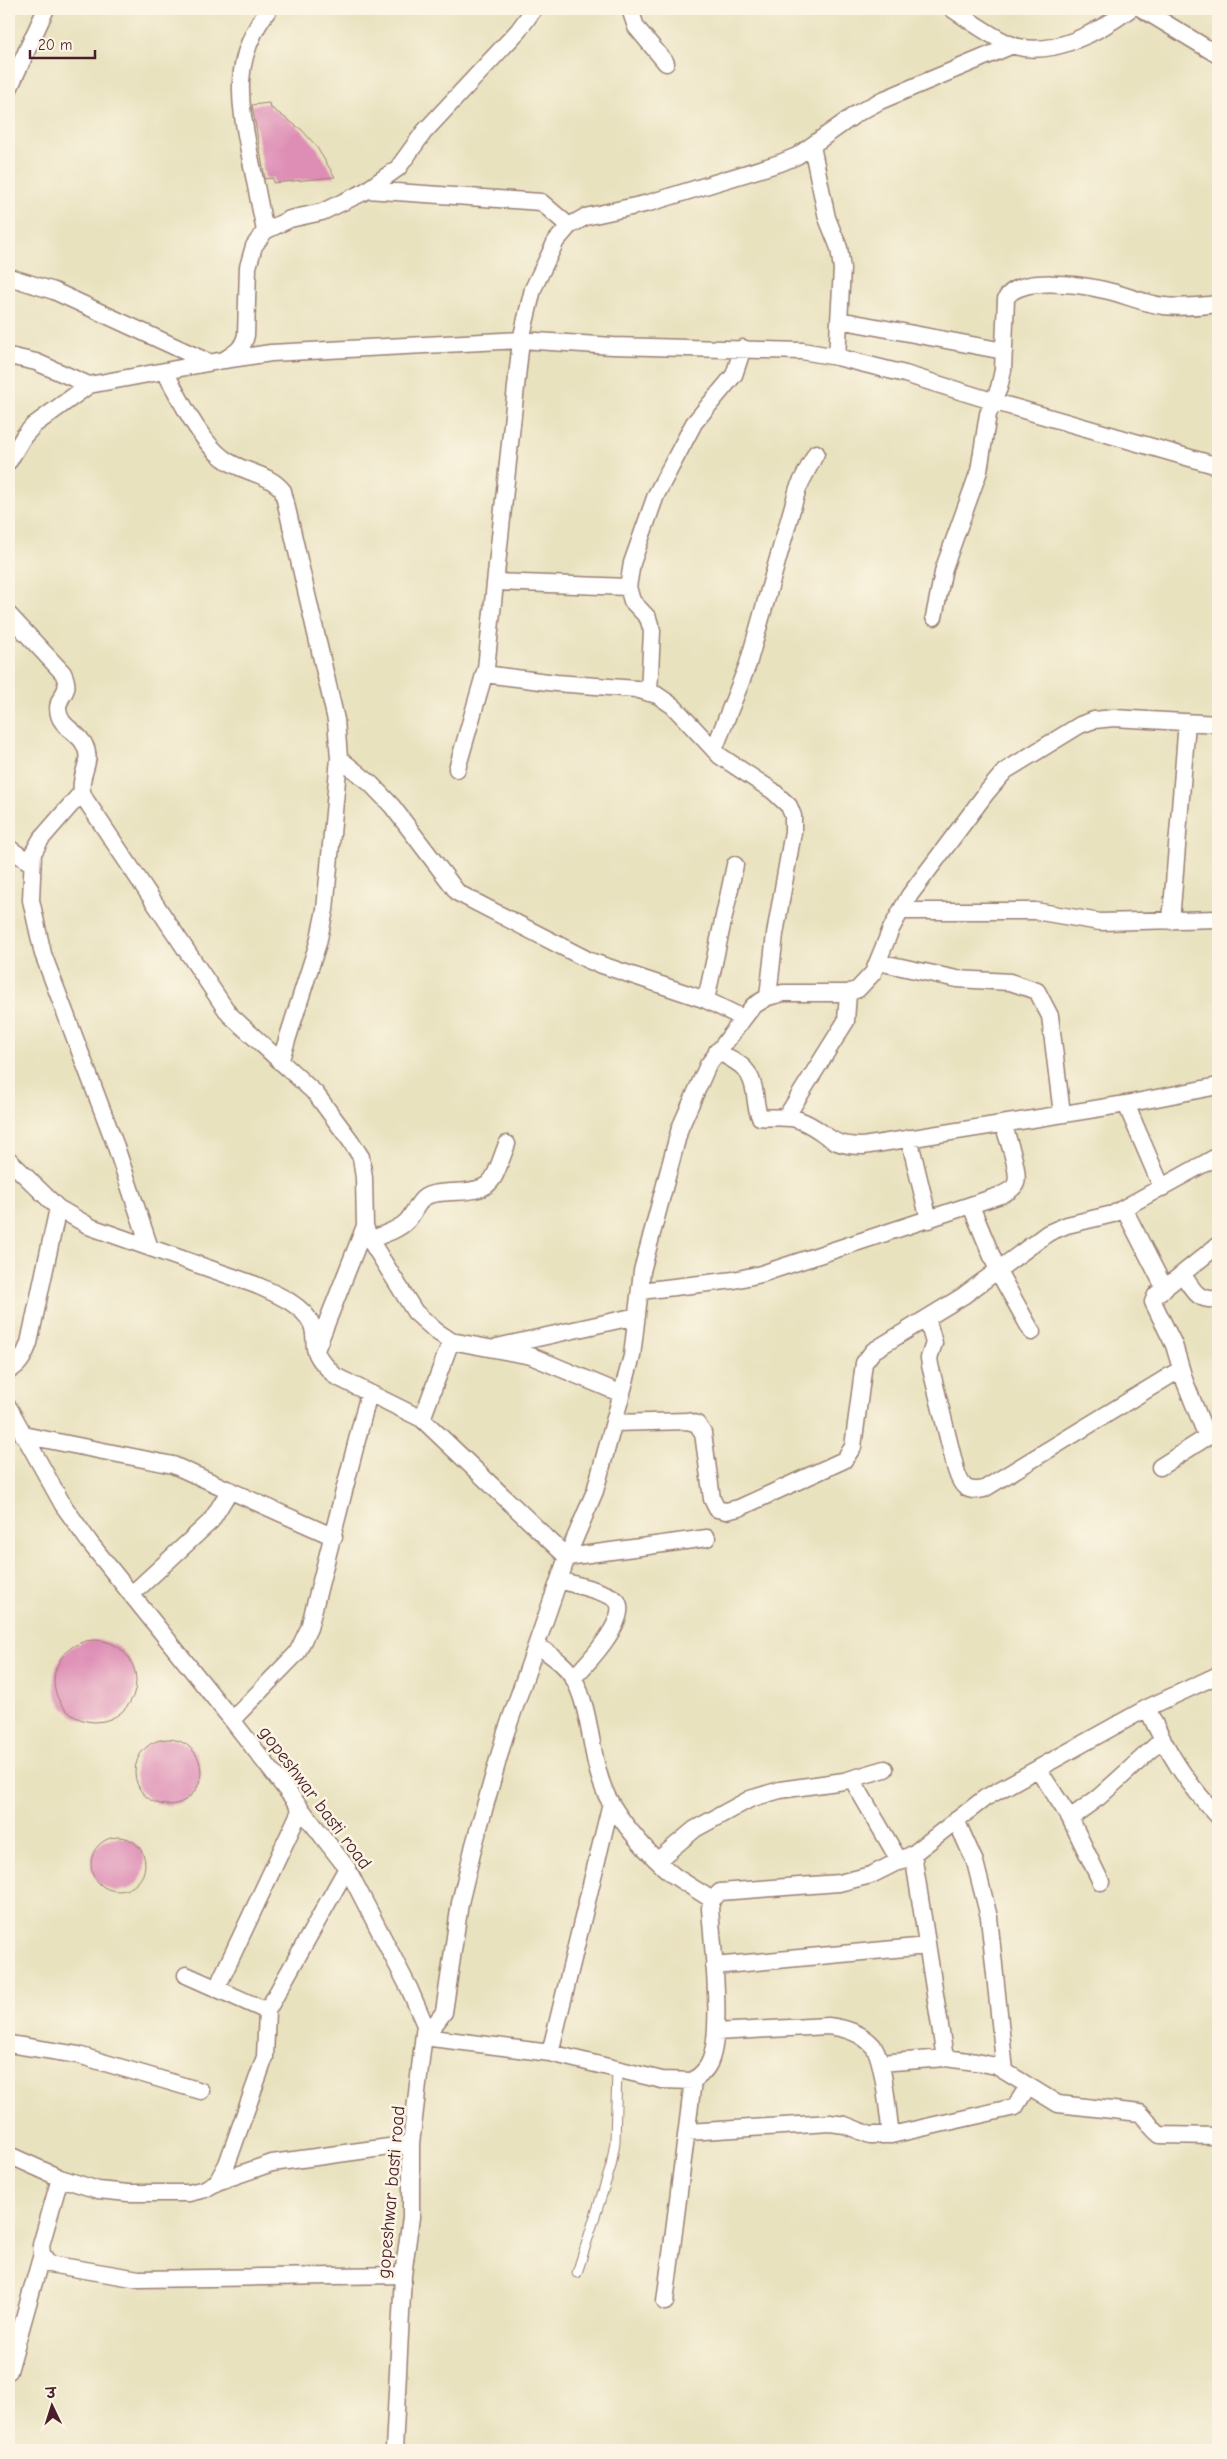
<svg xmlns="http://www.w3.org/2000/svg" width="1227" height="2459" font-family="'Comic Neue','Playpen Sans Deva',sans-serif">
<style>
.building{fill:#de8db5}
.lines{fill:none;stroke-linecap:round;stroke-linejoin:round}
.service-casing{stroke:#9a8075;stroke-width:11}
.minor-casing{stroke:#9a8075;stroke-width:19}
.service{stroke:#fff;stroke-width:9}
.minor{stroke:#fff;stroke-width:16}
.labels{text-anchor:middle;stroke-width:5;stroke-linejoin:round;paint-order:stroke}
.street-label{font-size:19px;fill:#4a1f2b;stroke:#fcf5e5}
</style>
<rect width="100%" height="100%" fill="#fcf5e5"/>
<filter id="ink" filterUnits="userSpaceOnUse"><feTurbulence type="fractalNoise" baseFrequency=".02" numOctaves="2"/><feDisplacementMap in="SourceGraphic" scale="10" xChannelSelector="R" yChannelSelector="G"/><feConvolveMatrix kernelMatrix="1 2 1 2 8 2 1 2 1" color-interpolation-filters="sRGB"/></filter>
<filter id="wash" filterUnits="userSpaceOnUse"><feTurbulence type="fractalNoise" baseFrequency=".0096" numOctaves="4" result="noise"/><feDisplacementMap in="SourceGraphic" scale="20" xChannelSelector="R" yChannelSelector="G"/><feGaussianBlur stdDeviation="1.12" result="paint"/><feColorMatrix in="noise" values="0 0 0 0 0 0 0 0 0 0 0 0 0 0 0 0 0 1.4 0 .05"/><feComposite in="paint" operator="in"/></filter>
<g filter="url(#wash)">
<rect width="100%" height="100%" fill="#e9e2bf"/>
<g id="blocks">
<!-- building -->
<path class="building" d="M269,103L270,107L302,130L316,146L335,177L273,183V178L265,179L252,105Z
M54 1681a41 41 0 1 1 82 0a41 41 0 1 1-82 0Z
M135 1772a33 33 0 1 1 66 0a33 33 0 1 1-66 0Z
M91 1864a27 27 0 1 1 54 0a27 27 0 1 1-54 0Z"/>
</g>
</g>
<g filter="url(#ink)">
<use href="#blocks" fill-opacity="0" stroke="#9a8075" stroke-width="1"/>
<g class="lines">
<defs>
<path id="service" d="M577,2273L611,2166L615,2142L617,2069"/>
<path id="minor" d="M630,9L636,27L666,63
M952,9C971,21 991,37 1012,45C1051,59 1100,31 1130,9
M1142,9L1218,55
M9,89L46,9
M812,146L827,218L839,248L842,269L837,357
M367,190L541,202L569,226
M265,231C260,206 255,181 250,156C239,99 231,59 269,9
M9,277L54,291L208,362
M839,320L1004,351
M9,356L36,362L89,385
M224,360L271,353L521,340L613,346L802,351L837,357L905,374L992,401L1218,466
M165,372C180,398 199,440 223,458C242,473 268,472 283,491L336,720L339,758L325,910L318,943L280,1062
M9,461L24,436L34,425L89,385L224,360C235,353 243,349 246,335L248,267L254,246L265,231L290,219L322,212L364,192L398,168L424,132L518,31L534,9
M497,582L628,587
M9,615L63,673C73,694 58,693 58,709C59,728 79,731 85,746C93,762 79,774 82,791C83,796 86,801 89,805L229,1014L316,1094L350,1140L361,1157L364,1178L365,1226L370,1240L415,1312L436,1331L451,1341L531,1356L622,1394
M934,617L944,568L979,471L988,414L999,388L1003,370L1006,299C1016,275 1083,285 1104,290C1124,294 1144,304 1164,306C1182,308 1200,306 1218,304
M484,674L556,683L636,689L657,695L673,706L720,756L773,791L789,806L793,816V832L775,934L768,997
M649,693L652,631L648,618L632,601L628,587L632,563L656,495L694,423L734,375L743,348
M714,750L748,664L798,488L816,453
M339,758L371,784L392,806L458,893L590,961L706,1000L743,1018
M457,769L486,668L521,340L533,289L556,241L569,226L585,217L649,203L780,163L797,156L856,114L880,101L1013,45
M82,792L41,839L33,853L31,900L43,954L115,1144L150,1248
M9,848L32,864
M902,911H1035L1100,922L1218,919
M1171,921L1187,722
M878,962L957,979L1010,982L1037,991L1050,1016L1062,1114
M706,1000L735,865
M717,1051C739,1063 751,1067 755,1094C756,1102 756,1109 760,1117C773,1119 787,1115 799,1120C829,1131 825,1146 863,1146L1126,1104L1218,1086
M1126,1104L1162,1188
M786,1117L846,1021L848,993
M909,1138L929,1220
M9,1160L58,1208L91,1227L256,1285C274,1293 304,1305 312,1325C315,1332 314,1341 315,1348C317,1359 328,1368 335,1376L422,1419L567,1557L707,1538
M971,1206L998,1271L1032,1332
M1124,1209L1165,1289
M370,1240C381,1235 399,1230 407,1221C414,1214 417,1202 425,1197C433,1192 442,1193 451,1192C496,1191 492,1182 507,1144
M1183,1275C1194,1291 1197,1301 1218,1299
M640,1291L734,1280L761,1274L1001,1195C1007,1192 1014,1189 1016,1183C1020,1171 1007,1137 1003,1124
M927,1318L934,1343L929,1358L930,1365L956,1470C961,1486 966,1493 984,1489L1181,1369
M497,1347L637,1316
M316,1350L365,1226
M9,1370C20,1366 25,1354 29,1343L58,1208
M9,1408L63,1505L90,1543L232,1720L347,1868L409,1988L425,2025L411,2144V2217L403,2275L394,2450
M422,1419L451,1341
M614,1423L688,1421L697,1424L703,1433L712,1499L717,1509L726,1511L739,1508L844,1460L853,1447L864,1363L873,1351L963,1296L1048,1233L1067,1225L1113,1214L1218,1156
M23,1435L173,1465L334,1537
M1207,1437L1185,1382L1174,1345L1153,1302L1156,1295L1218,1245
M1160,1467L1207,1437L1218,1434
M559,1580C571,1584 610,1592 617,1601C630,1619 585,1666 573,1678
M132,1594L211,1521L230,1490
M537,1645C550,1655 566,1664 574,1679C593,1715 589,1759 607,1796C620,1822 651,1857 673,1875C686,1884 699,1891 712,1900
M1147,1708C1167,1751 1185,1782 1218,1816
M232,1720L297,1653L309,1628L369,1393
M1038,1769L1070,1818L1101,1882
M852,1779L900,1862
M1070,1818L1099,1797L1162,1740
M956,1820L975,1862L989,1917L1005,2071
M913,1854L945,2058
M658,1860L695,1829L750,1799L780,1790L844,1781L885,1769
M714,1966L927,1946
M186,1975L267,2011
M221,1979L301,1809
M425,2025L435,2024L444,2012L460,1903L474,1845L505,1735L567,1557L595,1491L632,1356L642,1271L680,1128L708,1065L753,1006L768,997L783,993H848L858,989L873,973L891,929L909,896L987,792L1005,771L1080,725L1094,720L1114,718L1218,724
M716,2032L828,2026C845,2028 862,2033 873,2046C884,2058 888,2116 891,2135
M424,2037L550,2053L662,2080L693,2081C698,2077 704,2072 707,2067C725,2041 712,1942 710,1908L712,1900L720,1892L839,1883L871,1875L913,1854L985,1798L1147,1708L1218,1675
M9,2044L78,2055L201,2091
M550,2053L611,1803
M880,2063L945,2058L976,2062L996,2066L1058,2104L1140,2113C1148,2120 1151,2129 1160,2135L1218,2136
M687,2132L830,2123L845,2125L870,2135H891L1015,2107L1028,2086
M9,2155L60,2178L98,2190L128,2193H189L205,2189L217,2182L227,2164L265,2057L267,2011L347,1868
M60,2178L41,2245L42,2254L49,2264L139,2279L403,2275
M217,2182L272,2163L411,2144
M665,2302L693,2081
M9,2371L42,2254"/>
</defs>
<!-- service casing -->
<use href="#service" class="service-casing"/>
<!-- minor casing -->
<use href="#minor" class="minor-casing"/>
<!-- service -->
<use href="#service" class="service"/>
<!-- minor -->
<use href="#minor" class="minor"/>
</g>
</g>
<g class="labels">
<!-- street labels -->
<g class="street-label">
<text transform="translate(316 1797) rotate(53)" y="7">gopeshwar basti road</text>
<text transform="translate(390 2192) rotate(-85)" y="7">gopeshwar basti road</text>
</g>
</g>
<!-- margin -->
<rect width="1227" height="2459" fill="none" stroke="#fcf5e5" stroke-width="30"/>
<!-- north arrow -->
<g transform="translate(52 2406) rotate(356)" stroke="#fcf5e5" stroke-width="4" paint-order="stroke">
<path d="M0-4L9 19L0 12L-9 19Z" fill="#4a1f2b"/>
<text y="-8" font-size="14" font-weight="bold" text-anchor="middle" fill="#4a1f2b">उ</text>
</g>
<!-- scale -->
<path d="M30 50v8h65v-8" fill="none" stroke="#4a1f2b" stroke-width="2.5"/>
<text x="38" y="50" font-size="15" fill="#4a1f2b" stroke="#fcf5e5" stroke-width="4" paint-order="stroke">20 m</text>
</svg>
